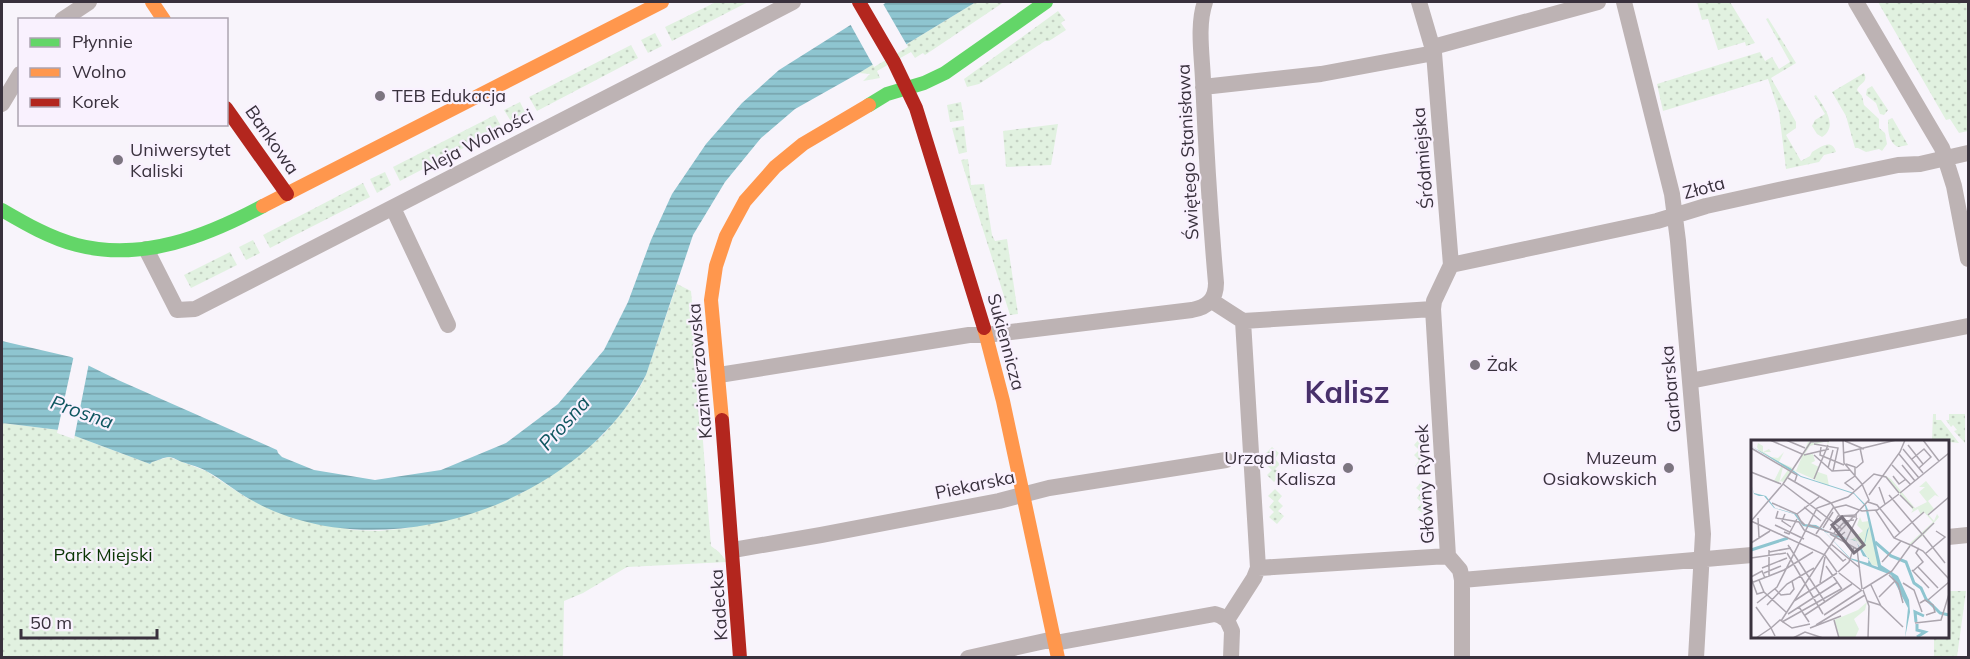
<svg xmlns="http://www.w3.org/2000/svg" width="1970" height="659" font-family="Mulish,sans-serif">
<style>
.green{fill:url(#green-dots)}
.water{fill:url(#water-rules)}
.pier{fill:#f8f4fb}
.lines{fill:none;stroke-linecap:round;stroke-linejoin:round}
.street{stroke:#bdb3b4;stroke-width:16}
.fast{stroke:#63d668;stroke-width:14}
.slow{stroke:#ff974d;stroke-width:14}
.jam{stroke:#b3261e;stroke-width:14}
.poi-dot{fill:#7c7580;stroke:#f9f1fe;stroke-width:2}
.labels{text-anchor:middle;stroke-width:4.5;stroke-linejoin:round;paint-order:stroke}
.poi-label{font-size:18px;fill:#39313d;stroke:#f9f1fe;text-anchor:start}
.street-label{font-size:18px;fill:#39313d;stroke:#f9f1fe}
.park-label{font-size:18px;fill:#0a3504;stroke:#f9f1fe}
.water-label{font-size:20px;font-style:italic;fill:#0e555f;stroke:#f9f1fe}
.town-label{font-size:30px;font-weight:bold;fill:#48306b;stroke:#f9f1fe}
.inset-river{fill:none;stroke:#8ec5d0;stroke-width:3}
.inset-road{fill:none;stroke:#aca6af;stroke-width:1.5}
.view{fill:#7c7580;fill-opacity:0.15;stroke:#7c7580;stroke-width:3}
.inset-edge{fill:none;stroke:#39313d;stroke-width:3}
</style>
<defs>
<pattern id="green-dots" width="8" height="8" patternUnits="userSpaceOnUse" patternTransform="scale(1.5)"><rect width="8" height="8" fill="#e1f1e0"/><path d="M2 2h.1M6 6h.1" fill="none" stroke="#c2cfc1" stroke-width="1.8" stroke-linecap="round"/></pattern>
<pattern id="water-rules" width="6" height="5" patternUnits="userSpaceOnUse" patternTransform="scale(1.5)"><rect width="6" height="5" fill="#8ec5d0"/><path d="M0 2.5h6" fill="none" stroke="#75a1aa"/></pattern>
</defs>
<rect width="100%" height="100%" fill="#f8f4fb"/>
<!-- green -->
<path class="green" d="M716,2H748L672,41L665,27Z
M976,2H1004L925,55L923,53L915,58L911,52L877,71L880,78L863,81L870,74L859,73Z
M1697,2H1730L1755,43L1746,46L1745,42L1718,50L1708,19L1702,20Z
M1878,2H1966L1968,5V131L1959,133L1950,119L1946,120Z
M1058,11L1065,20L1061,23L1066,30L1049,41H1045L979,84L967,87L964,79Z
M1768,18L1796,63L1771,78L1796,122V128L1786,135L1801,161L1810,156L1812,152C1821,147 1832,138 1836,152L1824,155L1819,162L1786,169L1779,112L1768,79L1663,111L1657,84L1760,52L1765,61L1772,57L1779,69L1790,62L1766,19Z
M655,33L662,46L648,53L641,40Z
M631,45L638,58L537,111L529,97Z
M1864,73C1869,83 1859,83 1857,90L1862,96L1864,105L1879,119V128L1885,133L1887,144L1882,151L1879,149L1866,152L1858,148H1855L1846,116L1832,92Z
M1872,86L1888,110L1884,115L1880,114L1876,103L1866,95L1867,89Z
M1816,95C1824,107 1839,126 1822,137L1817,134L1812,126L1815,120L1825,114L1814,96Z
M520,102L527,116L512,123L504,110Z
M961,102L964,120L950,122L947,105Z
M495,115L502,128L400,181L393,167Z
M1892,118L1893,119L1908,145L1898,147C1888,142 1888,130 1888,120Z
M1058,124L1051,165L1006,167L1003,131Z
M964,126L967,152L959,154L952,128Z
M968,159L971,185L984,184L992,235L995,241L1007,239L1018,314L1010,315L961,160Z
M385,172L391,185L377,193L370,179Z
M363,183L370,197L270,248L263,235Z
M253,240L260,253L246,260L239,247Z
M230,252L237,265L191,288L184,275Z
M677,284L691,291C699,376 704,461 711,546L719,552L727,562L627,567L583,593L564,601L563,657L2,658V423L59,430L150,464L152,462L169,457L206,471L247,498L351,530L379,531L408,528L522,493L577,457L603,435L636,395L646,375Z
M1933,414H1936V420H1941L1959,443L1932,440Z
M1949,414H1965V443L1954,431L1957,430L1953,425L1951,427L1946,420H1949Z
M1420,438L1428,444L1423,450L1428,455L1423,460L1429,465L1422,473L1415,466L1419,460L1414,455L1419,450L1414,445Z
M1272,447L1279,453L1275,459L1280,464L1275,469L1281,474L1274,482L1267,475L1272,470L1266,465L1271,459L1265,454Z
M1423,480L1430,486L1425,492L1431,497L1426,503L1431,508L1425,515L1417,509L1422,503L1417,498L1421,492L1416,488Z
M1275,489L1282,496L1278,501L1283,506L1278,511L1284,516L1277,524L1269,517L1274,512L1269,507L1274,501L1268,496Z
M1948,591H1966L1957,657H1934V637L1948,636Z"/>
<!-- water -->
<path class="water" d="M887,2H976L859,73L795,109L761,138L725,182L693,235L646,375C586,492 420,557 296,519C279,514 261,506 246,497C233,489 221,479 208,472C200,467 191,465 182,462C179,461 173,457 169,457C164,457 157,461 152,462L150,464L59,430L2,423V341L71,357L118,380L277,450L278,453L282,457L314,470L375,480L441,470L506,443L558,404L604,350L628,302L651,240L672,194L706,144L742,103L779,70Z"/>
<!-- pier -->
<path class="pier" d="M882,2L908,47L874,67L849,22Z
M74,355L89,363L74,439L57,433Z"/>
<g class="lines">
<!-- street -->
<path class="street" d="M1419,2L1434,53L1451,265L1434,301L1433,309L1448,556
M1624,2L1672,194L1678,241L1703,534L1696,658
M1856,2L1942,148L1954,186L1968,259
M62,20L89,2
M1433,47L1598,2
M1203,87L1321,74L1434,53
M2,104L20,74
M393,208L448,325
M146,249L177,310L195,309L793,2
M1451,265L1657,221L1706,206L1783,189L1898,165L1920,164L1968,153
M1212,301L1243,321
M1243,321L1433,309
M719,375L969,335H986L1192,310C1208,307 1216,299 1216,283C1210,215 1206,148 1203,80C1202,55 1197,25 1205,2
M1690,381L1968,326
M1948,537L1968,535
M733,550L821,535L999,501L1049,488L1226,460
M1448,556L1460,570L1462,580V658
M1258,568L1448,556
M1462,580L1752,555
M1227,620L1254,578L1258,568L1243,321
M1227,620L1232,631L1231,658
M1055,643L1215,614L1221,616L1227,620
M968,658L1054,639"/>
<!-- fast -->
<path class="fast" d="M869,105L887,94L924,83L945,73L1046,2
M2,210C26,224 50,238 77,245C142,262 207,236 263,206"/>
<!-- slow -->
<path class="slow" d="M152,2L164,20
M263,206L662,2
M984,328L1003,401L1058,658
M722,420L711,300L716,266L726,236L745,201L775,167L803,144L869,105"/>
<!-- jam -->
<path class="jam" d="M859,2L894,62L916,108L984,328
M226,108L287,194
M722,420L740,658"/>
</g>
<!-- markers -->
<g class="poi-dot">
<circle cx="380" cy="96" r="6"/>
<circle cx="118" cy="160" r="6"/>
<circle cx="1475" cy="365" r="6"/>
<circle cx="1348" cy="468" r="6"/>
<circle cx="1669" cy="468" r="6"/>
</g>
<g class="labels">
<!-- poi labels -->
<g class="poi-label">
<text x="392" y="102">TEB Edukacja</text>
<text x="130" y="156">Uniwersytet<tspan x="130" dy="21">Kaliski</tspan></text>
<text x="1487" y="371">Żak</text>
<text x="1336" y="464" text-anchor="end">Urząd Miasta<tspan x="1336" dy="21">Kalisza</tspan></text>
<text x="1657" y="464" text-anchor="end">Muzeum<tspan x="1657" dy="21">Osiakowskich</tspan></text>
</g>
<!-- street labels -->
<g class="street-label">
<text transform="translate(272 140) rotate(55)" y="6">Bankowa</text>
<text transform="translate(477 142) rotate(-27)" y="6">Aleja Wolności</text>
<text transform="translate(1188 152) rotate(-93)" y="6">Świętego Stanisława</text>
<text transform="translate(1423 158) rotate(-95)" y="6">Śródmiejska</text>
<text transform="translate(1704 188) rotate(-15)" y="6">Złota</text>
<text transform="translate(1006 342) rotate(75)" y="6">Sukiennicza</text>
<text transform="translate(700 371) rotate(-95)" y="6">Kazimierzowska</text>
<text transform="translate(1671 389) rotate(-95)" y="6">Garbarska</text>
<text transform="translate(1425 484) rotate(-93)" y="6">Główny Rynek</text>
<text transform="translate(975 485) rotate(-12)" y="6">Piekarska</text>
<text transform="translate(719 605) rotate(-94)" y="6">Kadecka</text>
</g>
<!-- park labels -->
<g class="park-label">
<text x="103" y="561">Park Miejski</text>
</g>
<!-- water labels -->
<g class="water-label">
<text transform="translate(82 412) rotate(19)" y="7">Prosna</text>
<text transform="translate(564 423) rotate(-48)" y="7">Prosna</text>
</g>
<!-- town labels -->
<g class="town-label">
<text x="1347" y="403">Kalisz</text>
</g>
</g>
<!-- overview -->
<g transform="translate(1751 440)">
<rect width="198" height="198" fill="#f8f4fb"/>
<path d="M62,0L63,3L69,1H78L77,5L76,1L59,6L53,15L62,14L64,21L60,23L68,27L67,32L76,35L78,46L40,29L42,32L32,42L29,41L37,30L32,27L28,43L23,41L31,25L8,11L6,7L7,3L12,6V12L18,9L20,12H13L20,17L27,18L33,12L28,22L40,27L43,23L40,27L45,31L57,2ZM133,35L140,39L164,68L176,62L168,52L174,47H168L175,41L188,57L184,55L177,61L183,69L177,74L183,81L186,74L188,77L172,96L162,102L157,109L158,104L182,82L173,72L170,75L167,69L160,73L162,70ZM109,77L111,82L118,81L128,126L121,125L107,101L100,100L112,91L106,85ZM116,162L114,170L103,179L108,189L104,198H88L83,180L107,170Z" fill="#e1f1e0"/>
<path d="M0,6L39,28L50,36L103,53L115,65L117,70L130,125L147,136L158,160L159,172L154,198L157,168L140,135L99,119L72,90L52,86L43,74L23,68L13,56H8L3,54L0,44L3,53L15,56L24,68L45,74L52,84L65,85L86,97L104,100L110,109L113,105L116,90L118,87L114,103L111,109L121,125L127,127L114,66L103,54L50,37ZM74,92L105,101L112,116L118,118L117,123L99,118Z" fill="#8ec5d0" fill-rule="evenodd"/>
<path class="inset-river" d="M124,102L140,116L155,122L163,143L170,148L175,159L189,173L198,175M0,110L37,98M165,182L164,172L173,176M166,184V190L174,192L166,197"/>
<path class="inset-road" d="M19,0L51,14M35,0L54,8M92,0L93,23L111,44M172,0L188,21M94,1L113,9M59,2L78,1M63,4L87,8L82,31M157,5L172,24M70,7L69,15L93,25M0,8L46,35L44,41M152,9L172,33M92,13L145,0M148,14L168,38M53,15L78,9M63,15L81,31L99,30M161,19L173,9L180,17L168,28M95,24L104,27V36M141,25L160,45M151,25L164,41M77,28L82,10M105,28L112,22L109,8M0,32L30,44M142,36L148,44L155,39M37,38L80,63M63,39L77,5M32,44L91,89M32,44L61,0M128,47L134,64M103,50L94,43L104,36M149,53L198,13M148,54L125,71L143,98L162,106M118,55L149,12L154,0M138,55L171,94M149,55L162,68M117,62L126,65L149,93M21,63L46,74L51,83L54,85L50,81M80,63L95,85M53,67L70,81M27,71L25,78L48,82L53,90L68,97M34,74L31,81L40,87M46,74L68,57M177,75L198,57M7,78L8,98M1,80L32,44M0,81L74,115L86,132M84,83L93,76L106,77M24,85L53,99M58,85L89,96L94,92M72,88L82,72M79,90L87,76L106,75M33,92L38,94L46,79M83,93L94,81L103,80M65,94L82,68L95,65L111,71L126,70M79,94L106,109L111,149M172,95L194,123M68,97L92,121L95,119M143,98L173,72M0,103L19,91M94,103L106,78M80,104L109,128M37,105L74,162M160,105L172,111L198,139M160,105L183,83M18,110V137M18,112L40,108M36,113L72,174M174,114L194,97L185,91M0,118L35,113M131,122L150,101M75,126L91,149M167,127L187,148M11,128L36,118M161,130L178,148M162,131L172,122L165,113L168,108M87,132L98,122L103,107M13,133L30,126M88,133L110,150M138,135L147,144L152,163M0,137L11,131L14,138M0,138L6,154L13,152M8,140L13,152L35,172M0,143L33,130L62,112M69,143L74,117M152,143L163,150L171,172M120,145L130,166M24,149L30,155L39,154L43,149L41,141M112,149L141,131L159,106M112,150L118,166L117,198M128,157L144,141M177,160L198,142M43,161L86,133M116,161L129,165L152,187M6,163L26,147L66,68L97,57L123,34L135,37L148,53M169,163L174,160L182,165L184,172L175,175M16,165L36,144L63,128M5,167L20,188L29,180L41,188L59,184M48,167L58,182M37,174L87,142M54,175L101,144M73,175L111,150M83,180L88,198M30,181L88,92L118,60L111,44M31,182L90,149M164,183L190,180L198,154M65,185L114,155M59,188L90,176M5,198L20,188L24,196M42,198L54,192L72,198"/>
<path class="view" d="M91,77L113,105L103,113L81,85Z"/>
<rect width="198" height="198" class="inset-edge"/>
</g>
<!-- border -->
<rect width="1970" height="659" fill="none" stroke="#39313d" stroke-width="6"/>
<!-- legend -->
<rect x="18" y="18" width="210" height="108" fill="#f9f1fe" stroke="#aca4b1" stroke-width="1.5"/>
<rect x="30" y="38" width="30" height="9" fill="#63d668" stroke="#aca4b1" stroke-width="1.5"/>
<text x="72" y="48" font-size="18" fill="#39313d">Płynnie</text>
<rect x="30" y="68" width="30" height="9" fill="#ff974d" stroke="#aca4b1" stroke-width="1.5"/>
<text x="72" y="78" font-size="18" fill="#39313d">Wolno</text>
<rect x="30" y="98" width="30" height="9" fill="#b3261e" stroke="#aca4b1" stroke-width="1.5"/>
<text x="72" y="108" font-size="18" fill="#39313d">Korek</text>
<!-- scale -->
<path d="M21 629v9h136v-9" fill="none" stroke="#39313d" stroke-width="3"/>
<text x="30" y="629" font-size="18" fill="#39313d" stroke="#f9f1fe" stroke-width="4.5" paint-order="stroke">50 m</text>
</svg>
